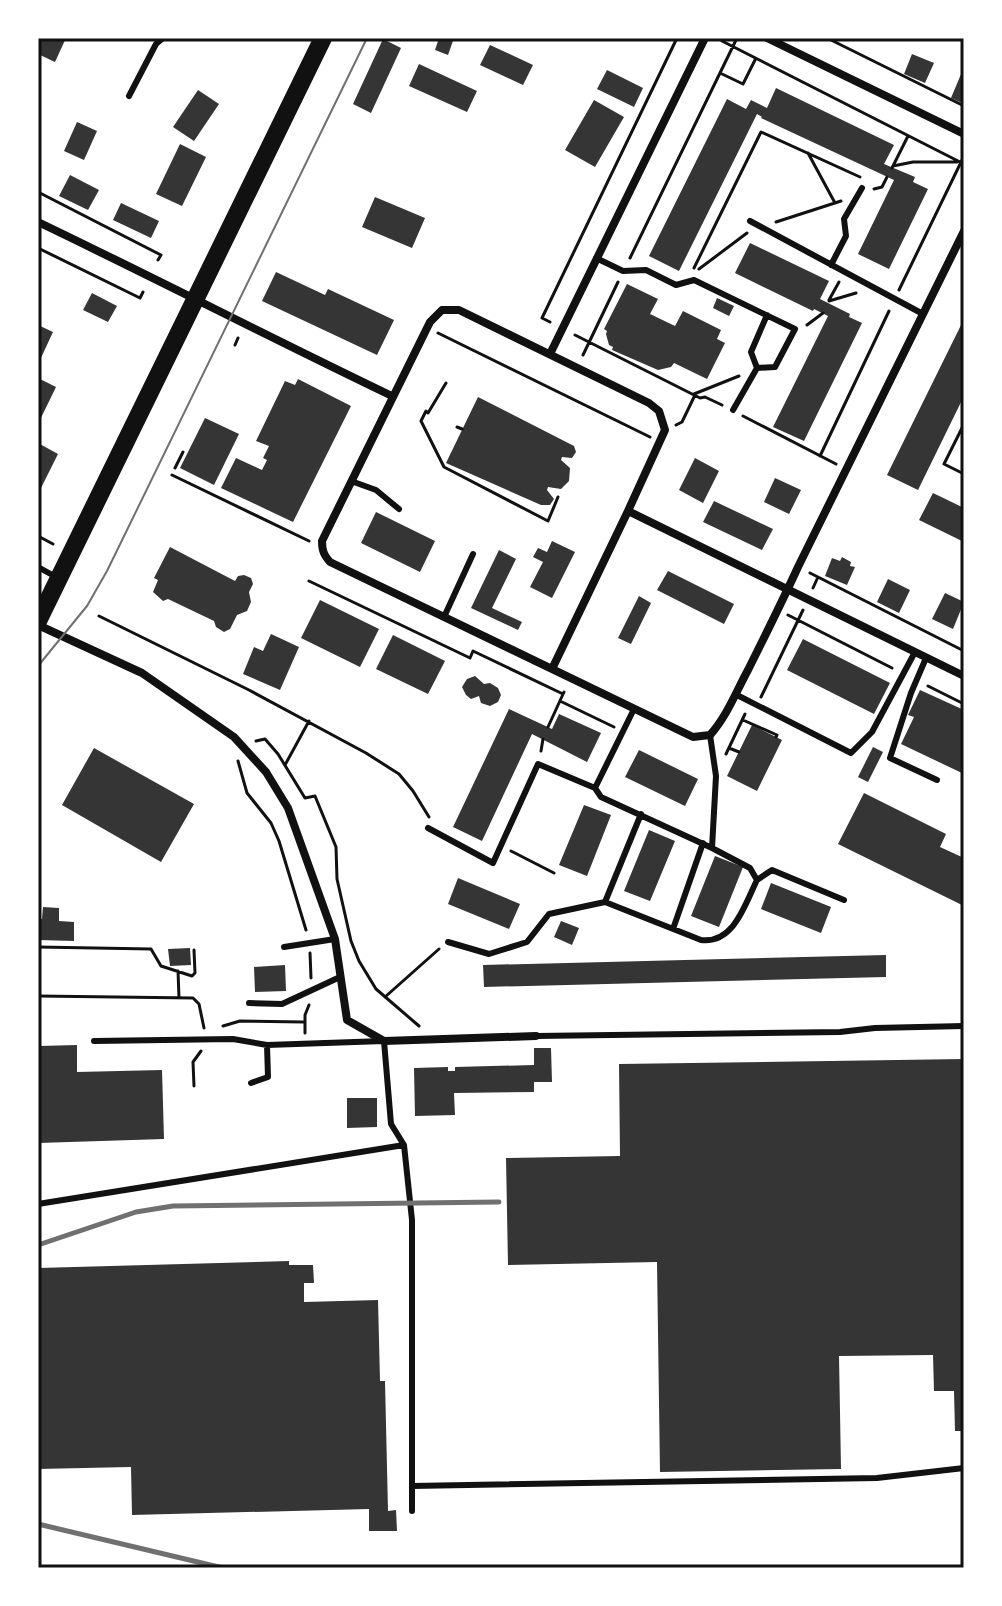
<svg xmlns="http://www.w3.org/2000/svg" width="1002" height="1606" font-family="Ubuntu,sans-serif">
<style>
.building{fill:#353535}
.lines{fill:none;stroke-linecap:round;stroke-linejoin:round}
.path{stroke:#111;stroke-width:3}
.service{stroke:#111;stroke-width:6}
.minor{stroke:#111;stroke-width:8}
.primary{stroke:#111;stroke-width:18}
.tram{stroke:#707070;stroke-width:2}
.rail{stroke:#707070;stroke-width:5}
.neatline{fill:none;stroke:#111;stroke-width:3}
</style>
<rect width="100%" height="100%" fill="#fff"/>
<!-- building -->
<path class="building" d="M38,38H66L55,62L38,54Z
M439,38H454L448,55L435,50Z
M383,39L401,48L371,113L353,104Z
M490,45L533,65L523,85L480,65Z
M912,54L934,63L925,83L904,74Z
M419,64L477,91L467,112L409,86Z
M964,67V104L951,98Z
M607,70L643,88L634,107L597,89Z
M776,88L894,145L884,164L915,177L913,182L928,189L889,269L858,254L894,180L761,118L762,117L757,114L679,271L649,256L727,99L746,109L751,100L767,108Z
M198,90L219,104L194,141L173,127Z
M594,100L624,117L595,167L565,150Z
M77,122L97,131L84,160L64,151Z
M180,144L206,157L182,206L156,194Z
M70,175L99,190L88,210L59,196Z
M375,197L425,218L412,248L362,227Z
M121,203L159,221L151,238L113,220Z
M750,243L829,281L820,299L850,314L849,317L862,323L804,441L773,427L828,316L814,309L813,311L735,273Z
M276,272L325,295L328,289L394,320L377,355L262,301Z
M627,284L658,299L650,314L675,326L683,311L721,330L717,339L725,343L707,379L674,363L671,367L658,370L612,350L613,347L609,345L606,334L607,331L604,329Z
M92,293L117,306L108,322L83,310Z
M717,298L734,306L729,316L713,308Z
M964,319V396L918,490L887,475Z
M38,325L53,332L40,360L38,359Z
M38,378L56,387L38,424Z
M298,379L351,406L293,522L221,488L236,458L262,470L267,460L263,458L269,446L256,441L285,381L295,385Z
M478,397L574,446L576,452L572,458L562,457L561,460L570,468L569,481L561,489L548,487L547,490L554,499L550,505H541L446,463Z
M205,418L239,434L214,485L180,468Z
M38,443L58,454L38,494Z
M695,458L719,471L703,503L679,490Z
M775,478L801,490L789,514L764,502Z
M933,493L964,508V542L919,520Z
M714,501L773,529L762,550L703,522Z
M376,512L435,541L420,572L361,543Z
M552,541L575,552L552,598L530,587L543,562L533,557L538,548L547,552Z
M170,547L235,581L238,576L244,575L251,578L253,584L249,592L251,602L247,611L237,615L230,629L224,632L216,627L214,621L168,599L163,601L153,592L158,580L154,578Z
M499,550L516,559L492,608L522,622L518,630L471,608Z
M842,557L851,562L850,566L855,567L847,585L825,576L832,558L840,561Z
M668,571L734,604L724,624L657,590Z
M888,579L910,590L899,613L877,602Z
M945,593L964,602L953,629L932,619Z
M639,596L651,603L631,644L618,638Z
M320,600L379,629L360,667L301,638Z
M271,634L299,647L280,690L243,674L254,647L263,651Z
M393,635L445,661L428,694L376,669Z
M803,639L890,683L874,714L787,670Z
M475,676L484,684L490,683L498,688L501,695L498,702L490,706L481,703L479,696L471,699L466,695L462,687L467,679Z
M920,690L964,710V774L901,744L914,717L908,715Z
M509,709L552,729L559,714L601,733L587,762L532,734L482,841L453,827Z
M752,725L782,740L757,791L727,776Z
M873,747L883,752L868,782L858,777Z
M94,748L194,804L161,862L62,805Z
M639,750L698,779L685,806L625,777Z
M864,793L946,834L940,847L964,858V906L838,844Z
M584,805L611,815L587,876L559,865Z
M649,830L675,841L650,901L624,891Z
M715,856L743,867L719,927L691,916Z
M458,878L520,904L509,929L448,904Z
M771,883L831,907L821,933L761,909Z
M43,907L59,908V921L74,922V941L38,940V919H42Z
M561,921L579,928L572,945L554,937Z
M190,948L191,965L170,966L168,949Z
M886,955V977L484,987L483,965Z
M285,965L286,991L255,992L254,967Z
M77,1045V1072L162,1070L164,1139L38,1143V1046Z
M534,1048H551L552,1082H534V1092L454,1093L455,1115L415,1116L414,1068L448,1067V1071H455V1067L534,1065Z
M964,1059V1431H955L954,1391H934L933,1355L839,1356L841,1469L660,1472L657,1262L508,1265L506,1158L620,1156L619,1064Z
M347,1098H377V1127L347,1128Z
M289,1261V1265H313L314,1283H304V1302L378,1300L380,1381H385L388,1511L396,1510L397,1531H369V1509L132,1515L131,1467L38,1469V1268Z"/>
<g class="lines">
<!-- path -->
<path class="path" d="M827,38L964,106
M722,41L964,164
M720,73L743,84L755,60
M808,153L835,203
M893,166L913,162H957
M892,168L908,136
M874,189L882,187L887,177
M38,192L161,255L158,260
M776,222L841,201
M38,248L140,298L143,292
M630,258L737,38
M694,268L761,132L860,177
M699,269L747,233
M899,290L964,156
M829,300L839,282
M829,301L856,293
M550,322L542,318L677,38
M807,325L823,313
M438,333L650,437
M575,335L700,398L705,397L722,405
M235,345L238,338
M583,355L618,282
M694,394L739,376
M426,411L421,421L444,467L548,521L558,497
M428,413L446,383
M743,416L836,464
M964,424L944,464L964,474
M676,425L682,422L695,395
M457,427L462,429
M820,456L889,311
M175,468L183,452
M172,475L309,541
M38,536L53,544
M810,573L964,651
M309,581L470,658L473,651L563,694
M813,588L818,577
M788,615L892,668
M99,616L249,690L366,753L399,774L413,791L429,817
M928,686L964,704
M761,697L803,610
M560,701L614,727
M743,720L777,735L776,737
M548,727L564,692
M256,741L265,739L278,754L305,798L315,796L336,847L337,879L351,941L359,961L376,989L419,1026
M729,748L739,752
M541,751L543,739
M726,754L745,714
M238,761L247,793L271,823L279,841L306,930
M285,765L309,721
M511,851L554,873
M38,947L151,949L161,966L192,976L195,973L194,950
M310,953L311,978
M178,971L179,998
M38,996L193,998L199,1004L204,1028
M385,997L439,949
M223,1026L240,1021L303,1022
M305,1033V1015L309,1005
M194,1086L193,1062L201,1051"/>
<!-- service -->
<path class="service" d="M129,96L156,44L163,38
M750,221L923,314
M596,258L623,271L646,270L676,285L694,280L795,329L775,367L757,368L733,410
M831,265L846,236L844,219L862,188
M757,368L751,352L767,315
M351,481L376,490L399,509
M38,567L56,577
M444,617L473,554
M926,658L911,693L890,758L937,780
M735,694L851,753L872,732L915,652
M595,788L601,797L712,848L716,776L710,735
M641,814L605,902L701,940C734,944 745,904 757,880L750,868L712,848
M428,828L493,863L538,764L595,788L634,709
M757,880L772,870L844,900
M673,929L703,843
M448,942L489,954L527,942L549,914L605,902
M284,947L335,939
M249,1003L282,1004L340,977
M536,1036L840,1032L875,1028L964,1026
M94,1041L233,1039L267,1045L384,1041L391,1124L404,1145L412,1220V1511
M251,1083L268,1077L267,1045
M38,1204L404,1145
M412,1486L877,1478L964,1468"/>
<!-- minor -->
<path class="minor" d="M767,38L964,134
M38,222C157,279 273,339 392,396
M964,231L798,567C782,602 765,636 748,670C736,692 727,716 710,735L693,737L330,562C324,555 322,551 322,541L430,322L442,310H459L649,403L659,411L665,430L628,511C740,566 852,621 964,676
M550,354L705,38
M38,625L142,673L234,737L266,772L288,808L335,939L347,1020L384,1041L536,1036
M552,669L628,511"/>
<!-- primary -->
<path class="primary" d="M38,621L323,38"/>
<!-- tram -->
<path class="tram" d="M38,666L87,606L107,571L367,38"/>
<!-- rail -->
<path class="rail" d="M38,1245L136,1212L173,1206L499,1202
M38,1524L223,1568"/>
</g>
<!-- border -->
<rect width="1002" height="1606" fill="none" stroke="#ffffff" stroke-width="80"/>
<rect x="40" y="40" width="922" height="1526" class="neatline"/>
</svg>
